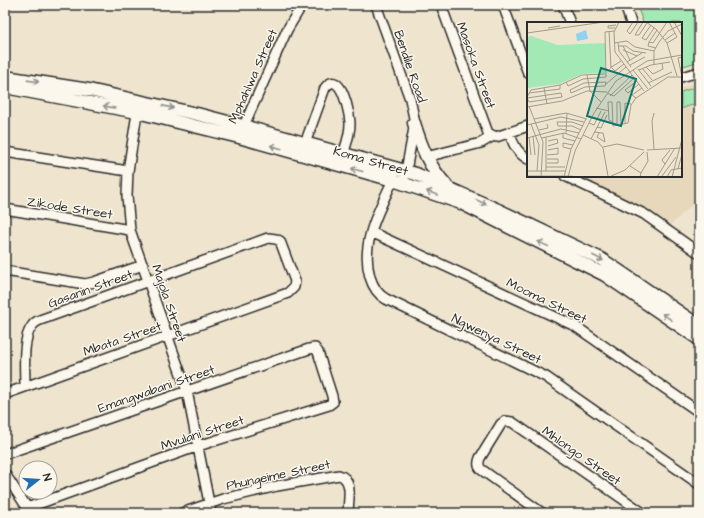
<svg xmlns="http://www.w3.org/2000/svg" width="704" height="518" font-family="'Architects Daughter',sans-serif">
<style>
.built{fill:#e7d8bb}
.green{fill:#a2e9b6;stroke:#668a70}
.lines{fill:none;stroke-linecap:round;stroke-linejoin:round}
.minor-casing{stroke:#2b2b2b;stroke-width:12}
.major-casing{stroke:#2b2b2b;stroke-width:15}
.minor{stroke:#fbf7ec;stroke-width:9}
.major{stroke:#fbf7ec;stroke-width:12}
.oneway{stroke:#93918c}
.labels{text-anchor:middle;stroke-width:3;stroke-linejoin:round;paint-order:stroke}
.street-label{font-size:13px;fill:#2b2b2b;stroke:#fbf7ec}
.inset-road{fill:none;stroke:#a19b8d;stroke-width:1}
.view{fill:#0f766e;fill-opacity:0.15;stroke:#0f766e;stroke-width:2}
.inset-edge{fill:none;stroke:#2b2b2b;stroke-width:2}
</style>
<rect width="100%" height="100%" fill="#efe5cf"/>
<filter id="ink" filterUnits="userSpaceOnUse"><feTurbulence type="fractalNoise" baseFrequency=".025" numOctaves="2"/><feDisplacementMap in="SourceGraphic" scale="8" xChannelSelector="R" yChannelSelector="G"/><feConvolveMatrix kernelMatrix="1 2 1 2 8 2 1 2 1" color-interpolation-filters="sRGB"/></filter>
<g filter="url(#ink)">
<!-- built -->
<path class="built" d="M699,81V198L672,224L573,176H681V88Z"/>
<!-- green -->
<path class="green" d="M637,5H699V61L681,67V23H643Z
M699,86V102L681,109V92Z"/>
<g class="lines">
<defs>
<path id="minor" d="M376,5L410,99L414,118V128L405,176
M441,5L488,133L496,137L528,126
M503,5L528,73
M563,5L570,23
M625,5L631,23
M681,77L699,72
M138,107L128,171L127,196L130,230L187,391L211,513
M241,132L287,30L302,5
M510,132C512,143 517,153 528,159
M303,149L325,88C341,67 350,115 350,124C350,135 346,145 343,155
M5,152L128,171
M426,157L481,143L493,136
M565,176L644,214L699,253
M393,180C379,210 360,243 370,277C373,287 377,294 386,299L546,377L699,484
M5,209L130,230
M371,232L575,326L699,412
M5,271L85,284L94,282L143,265
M5,394L288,293L294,287L295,281L280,241L276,239L268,238L40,320C37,321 34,323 32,326C22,338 25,370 25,386
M5,454L309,349L315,348L318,352L332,396L333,402L329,405L198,446L27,508
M5,474L30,512
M182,513L223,499L277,486L339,475C354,479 348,501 348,513
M542,513L482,470C478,467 478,463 480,458L501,424L505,421L512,422L643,513"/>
<path id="major" d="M5,77L89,90L197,114L243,126L416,174L498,210L601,259L622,273L699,326
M5,87L137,112L239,137L393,180L461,203L605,275L699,339
M414,123C421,146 429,167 446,185"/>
</defs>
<!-- minor casing -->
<use href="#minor" class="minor-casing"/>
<!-- major casing -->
<use href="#major" class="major-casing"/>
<!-- minor -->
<use href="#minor" class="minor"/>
<!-- major -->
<use href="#major" class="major"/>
</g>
<!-- one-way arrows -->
<defs><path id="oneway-shaft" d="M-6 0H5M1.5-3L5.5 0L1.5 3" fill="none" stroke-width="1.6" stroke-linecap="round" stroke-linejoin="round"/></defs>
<g class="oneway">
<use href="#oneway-shaft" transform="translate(33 81) rotate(8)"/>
<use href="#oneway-shaft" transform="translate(109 107) rotate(-169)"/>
<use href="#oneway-shaft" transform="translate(168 107) rotate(13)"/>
<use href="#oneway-shaft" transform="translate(276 147) rotate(-164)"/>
<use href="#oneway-shaft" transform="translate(357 170) rotate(-165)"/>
<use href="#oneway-shaft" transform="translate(432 193) rotate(-161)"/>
<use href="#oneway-shaft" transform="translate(481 202) rotate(24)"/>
<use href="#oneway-shaft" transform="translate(543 244) rotate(-155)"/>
<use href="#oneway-shaft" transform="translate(598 258) rotate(27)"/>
<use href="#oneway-shaft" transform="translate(667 317) rotate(-145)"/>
</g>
</g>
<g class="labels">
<!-- street labels -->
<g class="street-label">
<text transform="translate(477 65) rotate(70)" y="5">Masoka Street</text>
<text transform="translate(411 66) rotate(71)" y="5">Bendile Road</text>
<text transform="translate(252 76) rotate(-66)" y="5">Mphahlwa Street</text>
<text transform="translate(371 160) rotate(16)" y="5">Koma Street</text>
<text transform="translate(70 207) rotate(9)" y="5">Zikode Street</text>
<text transform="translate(90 288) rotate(-20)" y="5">Gasanin Street</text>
<text transform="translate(547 300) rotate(26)" y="5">Mooma Street</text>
<text transform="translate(170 303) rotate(71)" y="5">Majola Street</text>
<text transform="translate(122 338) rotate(-19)" y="5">Mbata Street</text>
<text transform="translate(497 338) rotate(26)" y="5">Ngwenya Street</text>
<text transform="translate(156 388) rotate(-19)" y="5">Emangwabani Street</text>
<text transform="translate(202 432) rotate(-18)" y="5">Mvulani Street</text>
<text transform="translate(582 455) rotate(35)" y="5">Mhlongo Street</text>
<text transform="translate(278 474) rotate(-12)" y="5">Phungeime Street</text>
</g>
</g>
<!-- overview -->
<g transform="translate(527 22)">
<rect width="155" height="155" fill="#efe5cf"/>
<path d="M4,14L31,23L78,21V51L55,52L32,62L0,66V15Z" fill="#a2e9b6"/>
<path d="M59,8L61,17L50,19L49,12Z" fill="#8ed1f0"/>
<path class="inset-road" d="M92,0L87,10L88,30L117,69M106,0L100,9L103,12L111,0M119,0L129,7L140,21L150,54M147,0L155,14M21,6L33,4M88,6H81V4L89,3M82,9L84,46M0,11L77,0M108,13H112L120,1M108,13L116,0M115,16L119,18L127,6M115,16L124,3M138,18L148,11M122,20L126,21L140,0M122,20L130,8M122,20L121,24L129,26M87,21L100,19L108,25L127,29M91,21L92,29L104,45M140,21L150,15L142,0M91,24H99L106,29L119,31M96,24L103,38M96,28L110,34M100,40L115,31M127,42V29L132,20L141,9L155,2M103,43L118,35M119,45L126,52L136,47L135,41M83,46L94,39M85,46L88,49L97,42M115,46L125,58M111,47L124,64M106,48L121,67M112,48L124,43L143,40M60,53L63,69L74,80M155,55L151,36L155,35M39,60L41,64L56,57L79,55L78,10L87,9M79,60L78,64L58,65L44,71L43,68L57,61ZM121,61L145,50M79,62L99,45M17,66L20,82M98,68L101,71L112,62M98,68L110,59M2,71L33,67V63M80,71L87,74L107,56M83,74L105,53M0,75L4,68L33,63L55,53L78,52M0,76L2,80L35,75L34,71M0,76L34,71M109,76L105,73L115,66M2,84L16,120L14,155M0,85L35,79L60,69L80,70M69,86L82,89M7,97L39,91L60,97M86,100L82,98L81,80H85L86,104L101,101L104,83L109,76L141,55H155M62,101L67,103L74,89M98,101V81L104,82M4,102L12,123L10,149M0,103L34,95L57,100M90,103V80H93L94,102M70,105L74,106L80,93M12,108L21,106L20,102M54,108L45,104H31L30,100H45L56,104M67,110L75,111H76L78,120L70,115L72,111M36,111V116L48,119M39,112L40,91M56,113L71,120L76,126L81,154M6,114L8,133M2,115L4,133M0,116L34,107L52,111M15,116L37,111L54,117M64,117L78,90M21,119L30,117L31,121L21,124M76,125L90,122L117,128M44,127L36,125V121L46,123M127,127L125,99L127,91M120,128L155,126M20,133L31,132V126L21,128M20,141H31V137H20M138,142L135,138L143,128M103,144L114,151L113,155M19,145H38M151,147L155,132M0,149H38M19,149V115M114,151L121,139L120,130M0,154H42M42,154L55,155M135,154L149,135M37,155L44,127L59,97M41,155L48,129L67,91L89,59L120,39L155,33M82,155L98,148L117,130M130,155L148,126M140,155L144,148L155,146M145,155L155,117"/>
<path class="view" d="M74,46L109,57L94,104L60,94Z"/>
<rect width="155" height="155" class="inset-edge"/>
</g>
<!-- margin -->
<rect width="704" height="518" fill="none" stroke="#fbf7ec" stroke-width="20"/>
<rect x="10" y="10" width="684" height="498" fill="none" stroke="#2b2b2b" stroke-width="1.5" filter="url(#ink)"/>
<!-- north arrow -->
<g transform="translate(38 480) rotate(73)"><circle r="19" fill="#fbf7ec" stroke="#a8a59f"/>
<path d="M0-3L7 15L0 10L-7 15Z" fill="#1f6fb2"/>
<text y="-6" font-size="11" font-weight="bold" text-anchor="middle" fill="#2b2b2b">N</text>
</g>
</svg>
